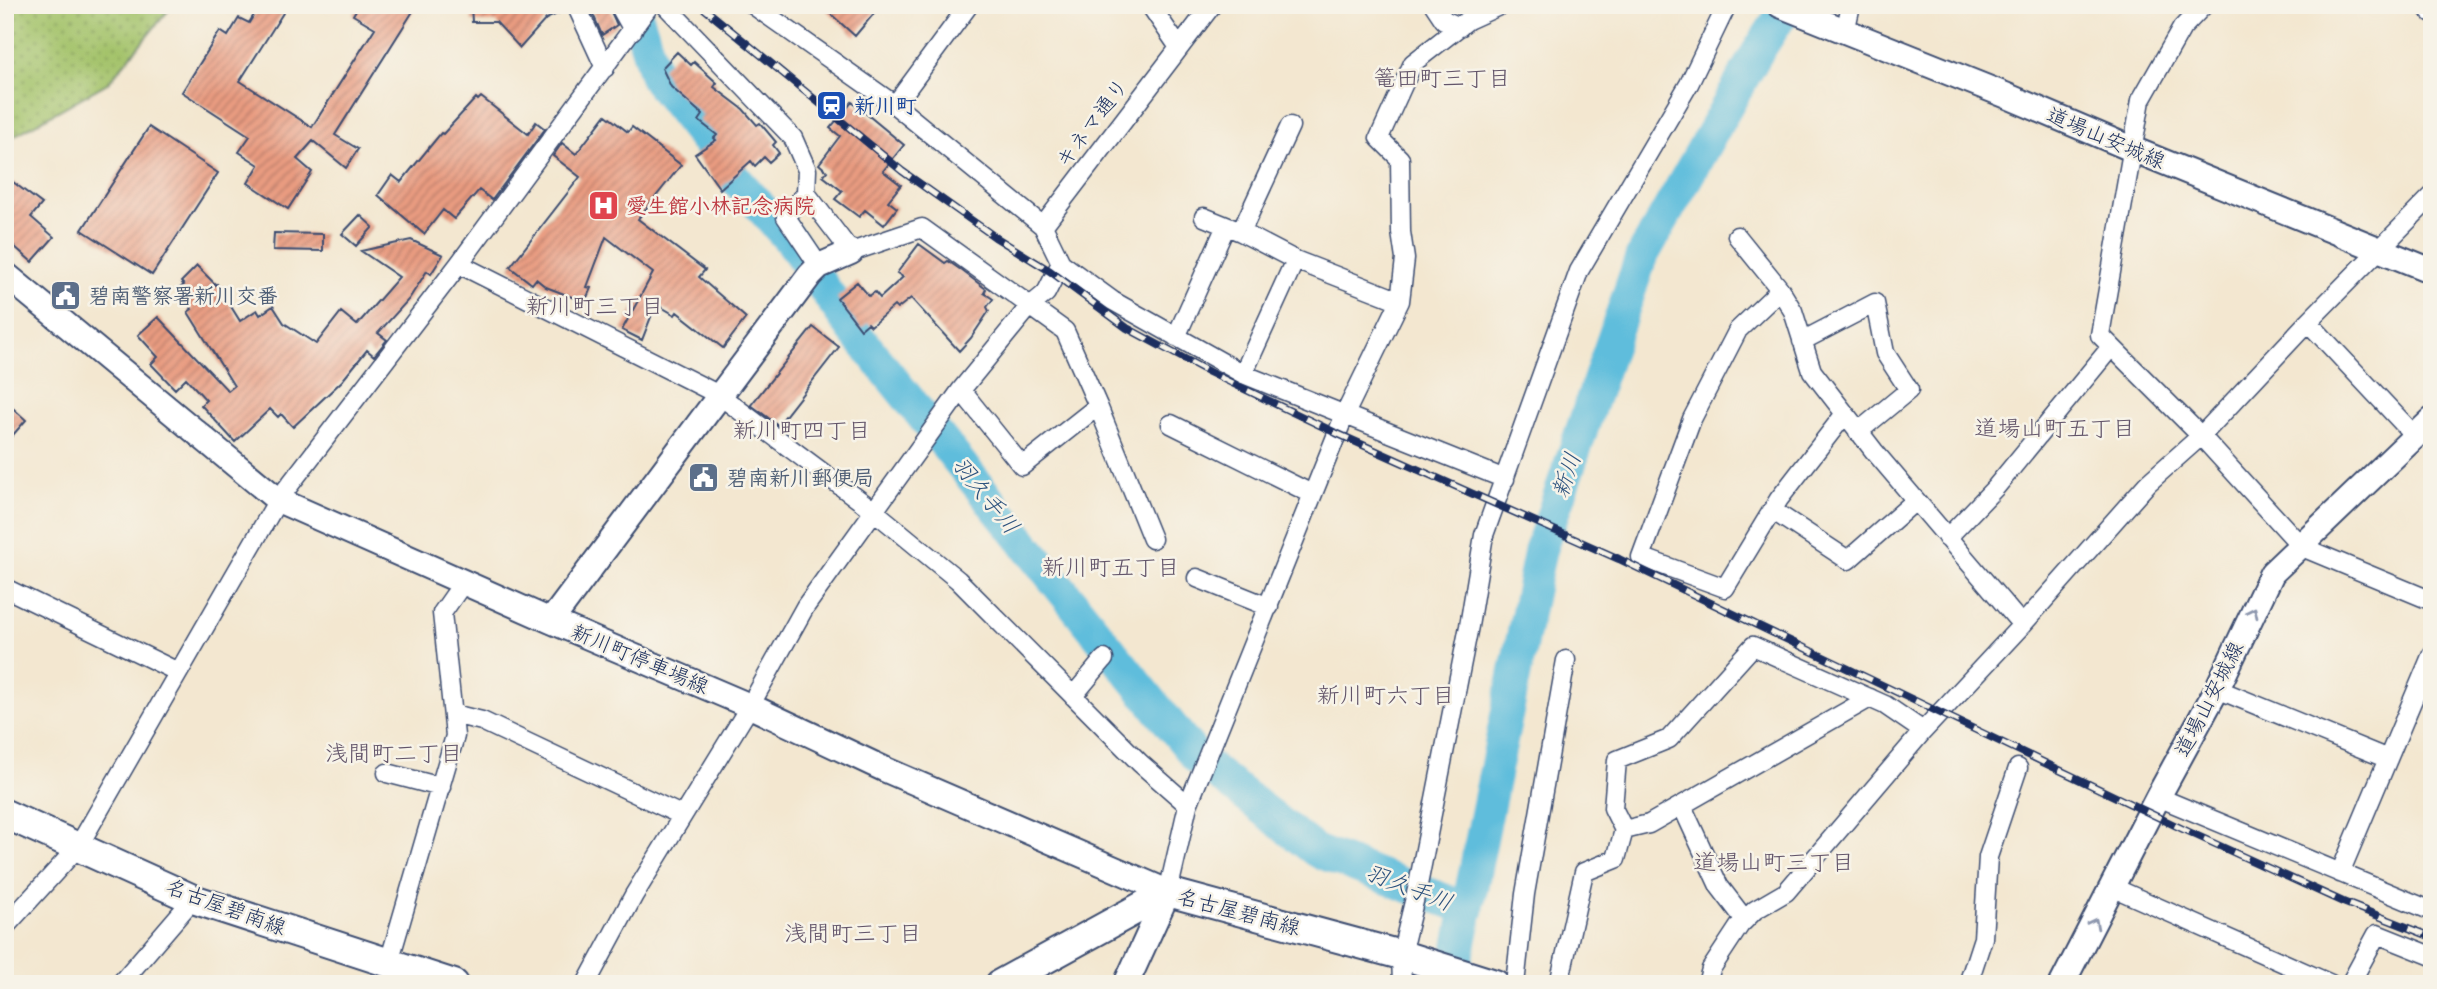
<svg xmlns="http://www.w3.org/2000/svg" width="2437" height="989" font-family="'Shantell Sans','Klee One',sans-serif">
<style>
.park{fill:url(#park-dots);stroke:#5f7864;stroke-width:2}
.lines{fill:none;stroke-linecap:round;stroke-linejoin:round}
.river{stroke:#5ebddc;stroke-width:33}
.building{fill:url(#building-hatch)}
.street-casing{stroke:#3b4b6f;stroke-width:21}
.secondary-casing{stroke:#3b4b6f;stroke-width:28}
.primary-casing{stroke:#3b4b6f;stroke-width:32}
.street{stroke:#fff;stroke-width:18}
.secondary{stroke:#fff;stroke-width:24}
.primary{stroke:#fff;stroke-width:28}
.rail-casing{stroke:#1b2f5e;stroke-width:8}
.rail{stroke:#f7f3e8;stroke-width:5;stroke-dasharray:16;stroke-linecap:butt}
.oneway{stroke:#8d97ae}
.labels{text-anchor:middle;stroke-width:5;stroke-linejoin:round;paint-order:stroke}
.transit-label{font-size:21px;font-weight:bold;fill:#164399;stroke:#f7f3e8;text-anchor:start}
.street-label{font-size:21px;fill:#1b2f5e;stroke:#f7f3e8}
.health-label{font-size:21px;font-weight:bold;fill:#be3a42;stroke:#f7f3e8;text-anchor:start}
.service-label{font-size:21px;font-weight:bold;fill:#4e5e75;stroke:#f7f3e8;text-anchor:start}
.neighbourhood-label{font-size:23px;fill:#63556a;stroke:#f7f3e8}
.water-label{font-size:23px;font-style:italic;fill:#2c527e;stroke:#f7f3e8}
</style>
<defs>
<pattern id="park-dots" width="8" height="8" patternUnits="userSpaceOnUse" patternTransform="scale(1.75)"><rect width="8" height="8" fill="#a3c269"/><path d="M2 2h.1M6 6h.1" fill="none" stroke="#849e5a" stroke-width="1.8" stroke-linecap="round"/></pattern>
<pattern id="building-hatch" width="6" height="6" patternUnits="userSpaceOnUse" patternTransform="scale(1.75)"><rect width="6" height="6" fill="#e99b80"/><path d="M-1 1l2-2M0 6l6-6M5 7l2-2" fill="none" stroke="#bc7f6c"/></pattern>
</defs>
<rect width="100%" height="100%" fill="#f7f3e8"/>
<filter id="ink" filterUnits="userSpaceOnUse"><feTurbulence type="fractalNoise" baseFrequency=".0143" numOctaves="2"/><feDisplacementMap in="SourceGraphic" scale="14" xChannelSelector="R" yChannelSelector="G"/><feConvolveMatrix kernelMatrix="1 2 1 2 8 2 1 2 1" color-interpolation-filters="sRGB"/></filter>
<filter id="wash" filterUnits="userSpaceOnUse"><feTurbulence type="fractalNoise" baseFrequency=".00686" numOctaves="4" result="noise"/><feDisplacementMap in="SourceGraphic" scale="28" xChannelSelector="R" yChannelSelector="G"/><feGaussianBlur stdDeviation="1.57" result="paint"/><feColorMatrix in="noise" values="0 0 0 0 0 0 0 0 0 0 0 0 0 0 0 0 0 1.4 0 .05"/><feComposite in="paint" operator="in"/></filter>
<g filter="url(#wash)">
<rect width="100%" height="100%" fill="#f3e7d0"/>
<!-- park -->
<path class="park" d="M5,5H173L109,82L5,141Z"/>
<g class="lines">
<!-- river -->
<path class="river" d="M631,5L636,12L656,78L734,177L793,244L853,330L1198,759L1316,851L1468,909
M1452,984L1540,551L1641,258L1757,53L1788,5"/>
</g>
<g id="blocks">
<!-- building -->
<path class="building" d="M260,5H288L240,81L312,127L375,28L353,15L359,5H417L335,135L358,149L346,168L313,141L297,159L312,172L288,209L248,183L259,165L239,152L250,136L182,92L220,31L228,36L239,18L249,23Z
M471,5H565L566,10L546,19L520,48L496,22H472Z
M589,5H608L617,25L602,35Z
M821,5H881L855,36Z
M677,52L691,65L694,62L717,83L714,87L743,109L757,125L760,123L776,142L773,145L779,153L769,162L764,157L755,166L751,161L720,189L695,154L716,140L714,138L717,135L699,121L703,115L671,87L662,68Z
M481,97L528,134L536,122L545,129L492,200L479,190L454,219L443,210L424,234L378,195L392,175L401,182L441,133L443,134L476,98L478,100Z
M852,102L904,145L883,171L901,185L888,201L897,208L884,225L865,210L859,217L835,199L842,191L823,176L827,171L819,164L840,136L830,128Z
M606,115L628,132L632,127L681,165L638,219L705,270L699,277L746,318L723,348L677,312L675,315L656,304L642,340L622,330L653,273L606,237L587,287L591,288L585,302L546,287L536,279L532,284L510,267L580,177L553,156L562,143L576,154Z
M149,127L218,173L152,275L82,230Z
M13,182L42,204L31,217L54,237L32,262L5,238V188H9Z
M360,215L373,227L356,246L342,234Z
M274,233L323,234V251L273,250Z
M411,240L443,255L431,274L427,271L409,299L378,333L387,340L374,356L367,350L342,381L293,427L281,414L278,417L270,409L235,442L201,405L206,400L186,378L175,389L151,364L158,357L138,335L158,317L228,391L234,386L188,312L192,309L187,302L190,301L180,288L184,285L181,282L197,266L216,285L217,284L240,321L257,310L260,315L273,306L284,323L316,344L341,312L357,325L399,277L361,251Z
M919,244L945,263L948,261L961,270L986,289L984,293L993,299L987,307L989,311L971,338L959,351L911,298L897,309L894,306L871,326L868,323L861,329L837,298L857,282L869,296L875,292L880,298L903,277L897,273Z
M813,327L839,347L778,425L751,405Z
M5,401L26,420L5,444Z"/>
</g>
</g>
<g filter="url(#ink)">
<use href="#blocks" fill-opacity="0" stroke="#3b4b6f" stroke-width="2"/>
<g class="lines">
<defs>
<path id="street" d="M576,5L605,68
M619,5L633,30
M665,5L793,138L807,170L806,193L786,217L819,266
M1150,5L1178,46
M1434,5L1444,20L1460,27
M2204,5L2182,28L2141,100L2100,335L2201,436L2302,547L2432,601
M2424,5L2432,13
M1845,32L1851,5
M895,105L969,5
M806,193L851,252L922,228L1065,331L1098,406L1152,539
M1204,217L1241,232L1295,260L1400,301
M1043,226L1212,5
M1241,232L1290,126
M1737,236L1779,288L1793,311L1812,371L1874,451L2022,625
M1061,263L1113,301L1243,374L1505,479
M459,264L719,395L874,511L958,580L1140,763L1188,805
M1780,290L1738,330L1692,419L1641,557L1725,588L1779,499L1844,415
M2308,322L2415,436
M1176,337L1226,226
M1802,341L1875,303L1885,353L1909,390L1858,432
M1243,374L1295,260
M961,390L1022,466L1098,406
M1171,424L1312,494
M1772,510L1848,560L1915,501
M1947,538L1996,487L2111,347
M1197,578L1269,607
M5,588L178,672
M2217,689L2388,759
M1073,696L1104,659
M453,714L482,721L681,815
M387,773L441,787
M2158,797L2432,911
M1682,806L1719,886L1745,920
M1624,830L1649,824L1870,698
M2340,873L2432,654
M2112,887L2331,984
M1168,892L1188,805L1345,414L1400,301L1405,259L1401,232L1400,159L1379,138L1413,63L1468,20L1501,5
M5,927L78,847L278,500L459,264L650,5
M389,962L455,736L442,613L463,583
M120,984L193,899
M586,984L634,895L750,706L805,607L961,390L1029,307L1046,293L1061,263L1043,226L895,105L753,5
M1402,984L1401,955L1418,885L1469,626L1484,535L1579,271L1689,84L1727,5
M1515,984L1525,894L1566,660
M1559,984L1584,872L1616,859L1624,830L1613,808L1617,760L1669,739L1753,646L1885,705L1923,731
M1707,984L1711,969L1740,925L1755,910L1786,892L1923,731L2022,625L2148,483L2201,436L2308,322L2432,196
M1968,984L1983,938L1988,857L2018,768
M2350,984L2377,934L2432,956"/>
<path id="secondary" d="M1780,5L2005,95L2132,149L2432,271
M5,274L278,500L551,621L750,706L886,770L1168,892L1126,984
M551,621L810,275L819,266L851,252
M2062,984L2158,797L2217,689L2272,573L2432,420"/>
<path id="primary" d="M5,814L193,899L454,984
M1000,984L1168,892L1412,958L1495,984"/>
</defs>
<!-- street casing -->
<use href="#street" class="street-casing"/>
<!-- secondary casing -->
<use href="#secondary" class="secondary-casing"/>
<!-- primary casing -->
<use href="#primary" class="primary-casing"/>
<!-- street -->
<use href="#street" class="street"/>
<!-- secondary -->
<use href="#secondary" class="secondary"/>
<!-- primary -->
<use href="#primary" class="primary"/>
<defs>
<path id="rail" d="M700,5L902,171L995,237L1050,271L1127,328L1209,372L1336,433L1619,559L2189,832L2343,902L2432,937"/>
</defs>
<!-- rail casing -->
<use href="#rail" class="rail-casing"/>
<!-- rail -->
<use href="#rail" class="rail"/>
</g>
<!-- one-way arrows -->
<defs><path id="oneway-chevron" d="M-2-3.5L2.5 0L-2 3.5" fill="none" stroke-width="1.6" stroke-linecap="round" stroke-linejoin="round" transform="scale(1.75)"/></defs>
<g class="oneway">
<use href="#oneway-chevron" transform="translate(2253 612) rotate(-64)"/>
<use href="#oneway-chevron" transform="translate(2094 923) rotate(-63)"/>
</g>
</g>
<!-- icons -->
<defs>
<symbol id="station-square" viewBox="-11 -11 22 22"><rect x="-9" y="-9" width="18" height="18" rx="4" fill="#1a4fb4" stroke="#f7f3e8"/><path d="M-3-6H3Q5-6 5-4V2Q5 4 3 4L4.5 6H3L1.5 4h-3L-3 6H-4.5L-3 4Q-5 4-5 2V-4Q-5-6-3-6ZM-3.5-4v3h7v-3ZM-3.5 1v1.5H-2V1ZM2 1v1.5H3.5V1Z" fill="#fff"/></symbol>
<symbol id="hospital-square" viewBox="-11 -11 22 22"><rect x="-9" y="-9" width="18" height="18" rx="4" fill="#e0444e" stroke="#f7f3e8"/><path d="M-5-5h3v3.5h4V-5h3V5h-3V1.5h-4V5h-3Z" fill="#fff"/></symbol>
<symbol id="civic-square" viewBox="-11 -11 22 22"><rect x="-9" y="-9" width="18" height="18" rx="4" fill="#5c6f8a" stroke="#f7f3e8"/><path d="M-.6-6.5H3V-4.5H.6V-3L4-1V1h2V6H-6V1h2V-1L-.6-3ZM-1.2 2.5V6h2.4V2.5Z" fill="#fff"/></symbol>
</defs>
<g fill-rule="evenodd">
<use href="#station-square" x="814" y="88" width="35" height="35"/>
<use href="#hospital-square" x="586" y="188" width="35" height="35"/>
<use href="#civic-square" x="48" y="278" width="35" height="35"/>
<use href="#civic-square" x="686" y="460" width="35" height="35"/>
</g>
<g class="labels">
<!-- transit labels -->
<g class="transit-label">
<text x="854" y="113">新川町</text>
</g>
<!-- street labels -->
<g class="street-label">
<text transform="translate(1092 123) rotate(-53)" y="7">キネマ通り</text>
<text transform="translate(2106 138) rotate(23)" y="7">道場山安城線</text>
<text transform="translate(640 659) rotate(23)" y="7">新川町停車場線</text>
<text transform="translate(2209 699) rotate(-63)" y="7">道場山安城線</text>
<text transform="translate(226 907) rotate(20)" y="7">名古屋碧南線</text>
<text transform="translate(1239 912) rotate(15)" y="7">名古屋碧南線</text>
</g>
<!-- health labels -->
<g class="health-label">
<text x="626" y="213">愛生館小林記念病院</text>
</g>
<!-- service labels -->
<g class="service-label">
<text x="89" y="303">碧南警察署新川交番</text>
<text x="727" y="485">碧南新川郵便局</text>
</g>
<!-- neighbourhood labels -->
<g class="neighbourhood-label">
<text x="1442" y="86">篭田町三丁目</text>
<text x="595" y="314">新川町三丁目</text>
<text x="2055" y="436">道場山町五丁目</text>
<text x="802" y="438">新川町四丁目</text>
<text x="1111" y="575">新川町五丁目</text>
<text x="1386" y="703">新川町六丁目</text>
<text x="394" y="761">浅間町二丁目</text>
<text x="1774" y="870">道場山町三丁目</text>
<text x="853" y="941">浅間町三丁目</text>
</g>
<!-- water labels -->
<g class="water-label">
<text transform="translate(1566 475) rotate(-71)" y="8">新川</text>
<text transform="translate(986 495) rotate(51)" y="8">羽久手川</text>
<text transform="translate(1409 887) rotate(21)" y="8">羽久手川</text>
</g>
</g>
<!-- margin -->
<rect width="2437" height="989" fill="none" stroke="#f7f3e8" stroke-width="28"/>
</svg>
